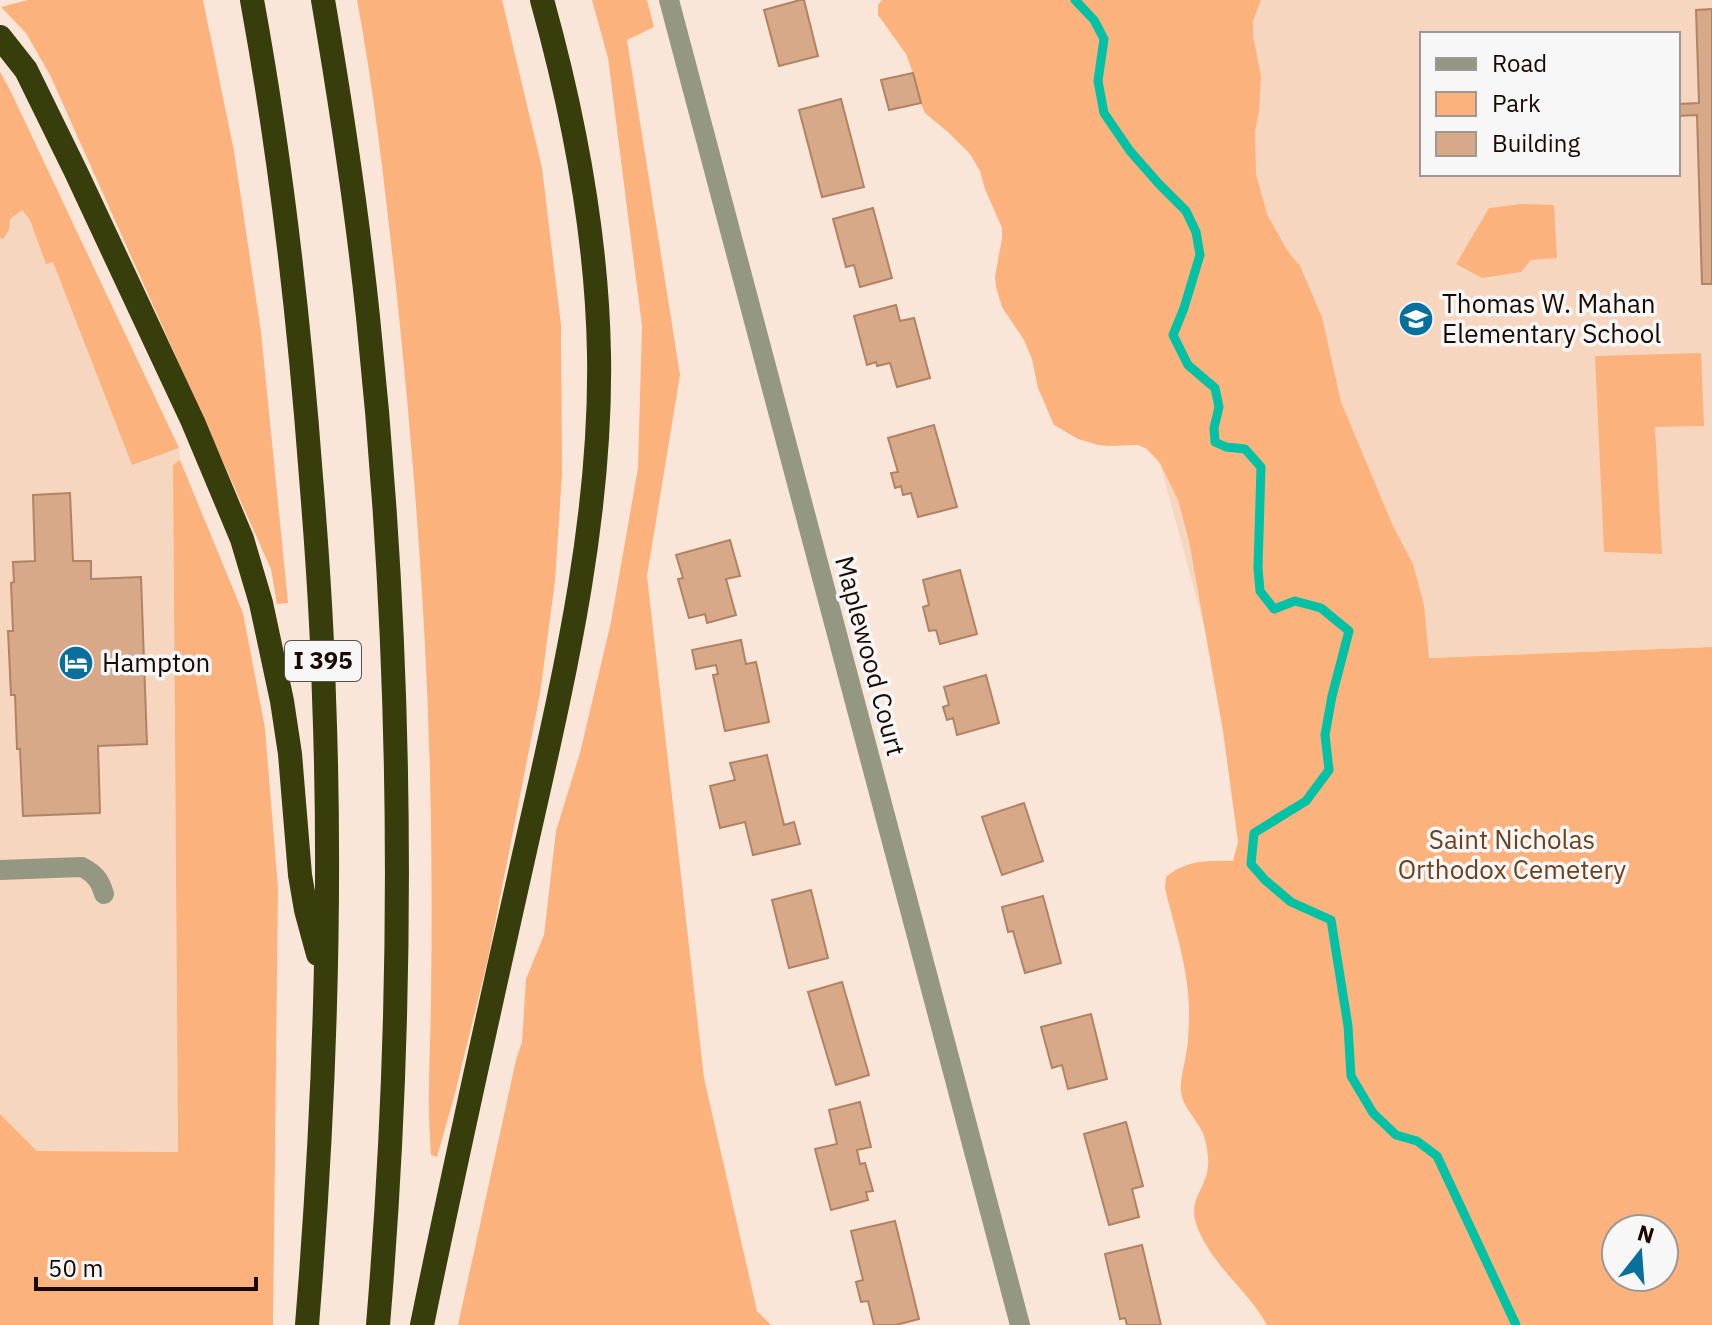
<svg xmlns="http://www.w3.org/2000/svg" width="1712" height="1325" font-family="'IBM Plex Sans',sans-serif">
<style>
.built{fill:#f7d6c0;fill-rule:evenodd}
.green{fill:#fcb27d;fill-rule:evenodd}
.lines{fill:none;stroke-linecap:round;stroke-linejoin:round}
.stream{stroke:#02c1a4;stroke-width:9}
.building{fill:#d8a989;stroke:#af8364;stroke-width:2}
.minor{stroke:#949882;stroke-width:20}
.highway{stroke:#373d0b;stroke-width:24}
.labels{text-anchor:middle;stroke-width:7;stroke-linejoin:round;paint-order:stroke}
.shield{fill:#f7f7f7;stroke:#5c504b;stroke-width:2}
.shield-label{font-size:24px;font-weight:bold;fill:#190901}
.poi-label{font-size:26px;fill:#190901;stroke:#f7f7f7;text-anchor:start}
.street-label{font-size:26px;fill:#190901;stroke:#f7f7f7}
.park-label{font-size:26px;fill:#6e411e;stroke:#f7f7f7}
</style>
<rect width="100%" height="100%" fill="#f9e6d8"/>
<!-- built -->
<path class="built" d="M1103,0H1712V647L1215,666L1080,169ZM1422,34H1678V174H1422Z
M0,72L10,90L179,448L180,460L173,465L178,1152L37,1151L0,1114Z"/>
<!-- green -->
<path class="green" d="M28,0H203L234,151L261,332L288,603L277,604L271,569L50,75L26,33L1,7Z
M357,0H502L542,168L561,325L562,475L555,581L540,694L488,959L454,1097L437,1157L431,1155C427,1105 430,1055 431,1004C432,928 432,851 430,775C426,612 413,449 396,287C385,191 375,95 357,0Z
M592,0H647L654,27L627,40L680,375L647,576L704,1078L757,1311L771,1325H458L516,1060L522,1042L526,979L544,935L556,831L580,753L611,622L638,468L642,326L608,58Z
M882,0H1261L1253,21V35L1261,76L1259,112L1255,132L1256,174L1267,214L1287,250L1300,266L1322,317L1341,402L1393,526L1413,564L1424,605L1429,658L1712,647V1325H1267C1248,1290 1211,1265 1197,1226C1186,1197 1211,1187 1208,1157C1207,1145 1205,1134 1197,1123C1191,1113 1182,1104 1181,1091C1180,1079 1184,1067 1186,1055C1189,1040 1189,1023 1189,1007C1188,967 1174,926 1165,888L1166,877C1185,860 1209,860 1233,861L1238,842L1223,731L1189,541L1178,500L1160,463L1147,449L1138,445L1108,446L1098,445L1078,439L1054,425L1038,388L1032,359L1024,340L1002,307L996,287L995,277L1002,238V228L985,189L980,171L970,154L949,133L925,113L917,95L913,73L906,54L878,15V5ZM1616,1229H1664V1277H1616Z
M0,72L10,90L179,448L132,465L53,262L46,264L30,220L22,210L10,219L9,230L3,239L0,238Z
M1521,204L1554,205L1557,258L1531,260L1521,272L1482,278L1456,264L1489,208Z
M1701,353L1704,426L1655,427L1662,554L1604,552L1595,356Z
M180,460L243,613L265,728L278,888L273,1325H0V1114L37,1151L178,1152L173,465Z"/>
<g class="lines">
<!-- stream -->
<path class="stream" d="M1075,0L1094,20L1104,39L1098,81L1104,113L1130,151L1159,184L1186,211L1196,232L1200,255L1184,308L1173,335L1188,365L1215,388L1219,407L1214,428L1215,442L1226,447L1245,449L1261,467L1258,568L1260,591L1274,609L1295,601L1321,608L1349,631L1332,696L1325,735L1329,770L1306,801L1254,833L1251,864L1265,880L1291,902L1331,920L1348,1026L1351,1076L1373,1113L1396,1135L1417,1141L1437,1156L1516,1325"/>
</g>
<!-- building -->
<path class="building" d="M800,0H804L818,56L779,66L764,10Z
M1712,9V284H1702L1697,115L1678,116V104L1699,103L1696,10Z
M913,73L921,103L889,110L881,80Z
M841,99L864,187L822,197L799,110Z
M873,208L892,278L860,287L854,265L846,267L833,219Z
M896,305L900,321L914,318L930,378L897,387L890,363L877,366L876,362L867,365L854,316Z
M934,425L957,507L918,517L911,493L903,495L901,486L895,488L891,473L898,472L888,438Z
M70,493L73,561H91V579L141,577L147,744L98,746L100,813L23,816L20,749H17L15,695H11L8,631H13L11,583L14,582L13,562L35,561L33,495Z
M730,540L740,576L726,579L736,615L707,623L705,614L689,618L678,579L683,578L676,555Z
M960,570L977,634L940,644L936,630L929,631L923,607L929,605L923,580Z
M741,640L746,664L756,662L769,722L725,731L713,675L718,674L716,665L696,669L692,650Z
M986,675L999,723L957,735L953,718L947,720L943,707L949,705L944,687Z
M767,755L784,825L794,822L800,844L753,855L745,822L720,828L710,786L735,780L730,763Z
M1024,803L1043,861L1002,875L982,817Z
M811,890L828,958L789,968L772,900Z
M1043,896L1061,963L1025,973L1013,931L1008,932L1002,907Z
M842,982L869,1075L836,1085L808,992Z
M1091,1014L1107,1079L1068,1089L1062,1065L1052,1068L1041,1027Z
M860,1102L871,1147L857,1150L860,1164L865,1163L873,1191L866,1192L868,1200L831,1210L815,1149L837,1144L829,1110Z
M1126,1122L1143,1186L1132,1189L1139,1217L1109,1225L1084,1134Z
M895,1221L919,1319L896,1325H874L868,1301L861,1302L856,1282L863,1280L851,1231Z
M1142,1245L1161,1325H1127L1125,1318L1120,1319L1105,1254Z"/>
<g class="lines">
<!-- minor -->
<path class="minor" d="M669,0L1020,1325
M0,870L82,867C95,874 100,880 104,894"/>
<!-- highway -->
<path class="highway" d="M252,0C281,158 299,317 311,477C317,550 322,624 324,697C332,906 324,1117 307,1325
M323,0C341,105 357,211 368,317C403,652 406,990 378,1325
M0,37L26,70L76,172L193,422L242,539L261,603L282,701L290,754L300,875L306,910L318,954
M422,1325C454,1168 489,1011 524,855C561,690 602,524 599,354C597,234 574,115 542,0"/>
</g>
<!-- icons -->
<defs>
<symbol id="school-disc" viewBox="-11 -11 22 22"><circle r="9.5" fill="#096f9c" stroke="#f7f7f7"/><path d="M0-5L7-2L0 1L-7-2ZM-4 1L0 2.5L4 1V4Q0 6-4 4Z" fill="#fff"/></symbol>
<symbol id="hotel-disc" viewBox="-11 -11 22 22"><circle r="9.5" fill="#096f9c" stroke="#f7f7f7"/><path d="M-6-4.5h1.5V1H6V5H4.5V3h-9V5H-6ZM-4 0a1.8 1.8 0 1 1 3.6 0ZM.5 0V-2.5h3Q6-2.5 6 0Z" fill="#fff"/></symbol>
</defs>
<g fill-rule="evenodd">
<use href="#school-disc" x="1396" y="299" width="40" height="40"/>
<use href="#hotel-disc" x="56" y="643" width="40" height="40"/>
</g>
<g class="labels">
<!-- shield labels -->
<rect class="shield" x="285" y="641" width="76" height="40" rx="6"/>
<g class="shield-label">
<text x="323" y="669">I 395</text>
</g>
<!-- poi labels -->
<g class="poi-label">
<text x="1442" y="313">Thomas W. Mahan<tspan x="1442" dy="30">Elementary School</tspan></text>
<text x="102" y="672">Hampton</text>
</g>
<!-- street labels -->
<g class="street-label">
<text transform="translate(870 656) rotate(75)" y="9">Maplewood Court</text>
</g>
<!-- park labels -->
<g class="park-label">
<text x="1512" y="849">Saint Nicholas<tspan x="1512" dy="30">Orthodox Cemetery</tspan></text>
</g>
</g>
<!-- legend -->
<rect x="1420" y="32" width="260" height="144" fill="#f7f7f7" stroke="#9e9895" stroke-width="2"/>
<rect x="1436" y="58" width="40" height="12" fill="#949882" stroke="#9e9895" stroke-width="2"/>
<text x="1492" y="72" font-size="24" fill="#190901">Road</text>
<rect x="1436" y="92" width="40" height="24" fill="#fcb27d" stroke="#9e9895" stroke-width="2"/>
<text x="1492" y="112" font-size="24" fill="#190901">Park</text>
<rect x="1436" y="132" width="40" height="24" fill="#d8a989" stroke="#9e9895" stroke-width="2"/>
<text x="1492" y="152" font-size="24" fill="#190901">Building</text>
<!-- north arrow -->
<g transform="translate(1640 1253) rotate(17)"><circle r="38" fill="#f7f7f7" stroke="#9e9895" stroke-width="2"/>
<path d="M0-6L14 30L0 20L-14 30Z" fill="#096f9c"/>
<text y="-12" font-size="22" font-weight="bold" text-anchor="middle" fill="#190901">N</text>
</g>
<!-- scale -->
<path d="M36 1277v12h220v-12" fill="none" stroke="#190901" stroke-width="4"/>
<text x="48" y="1277" font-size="24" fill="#190901" stroke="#f7f7f7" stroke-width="6" paint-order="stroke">50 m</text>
</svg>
